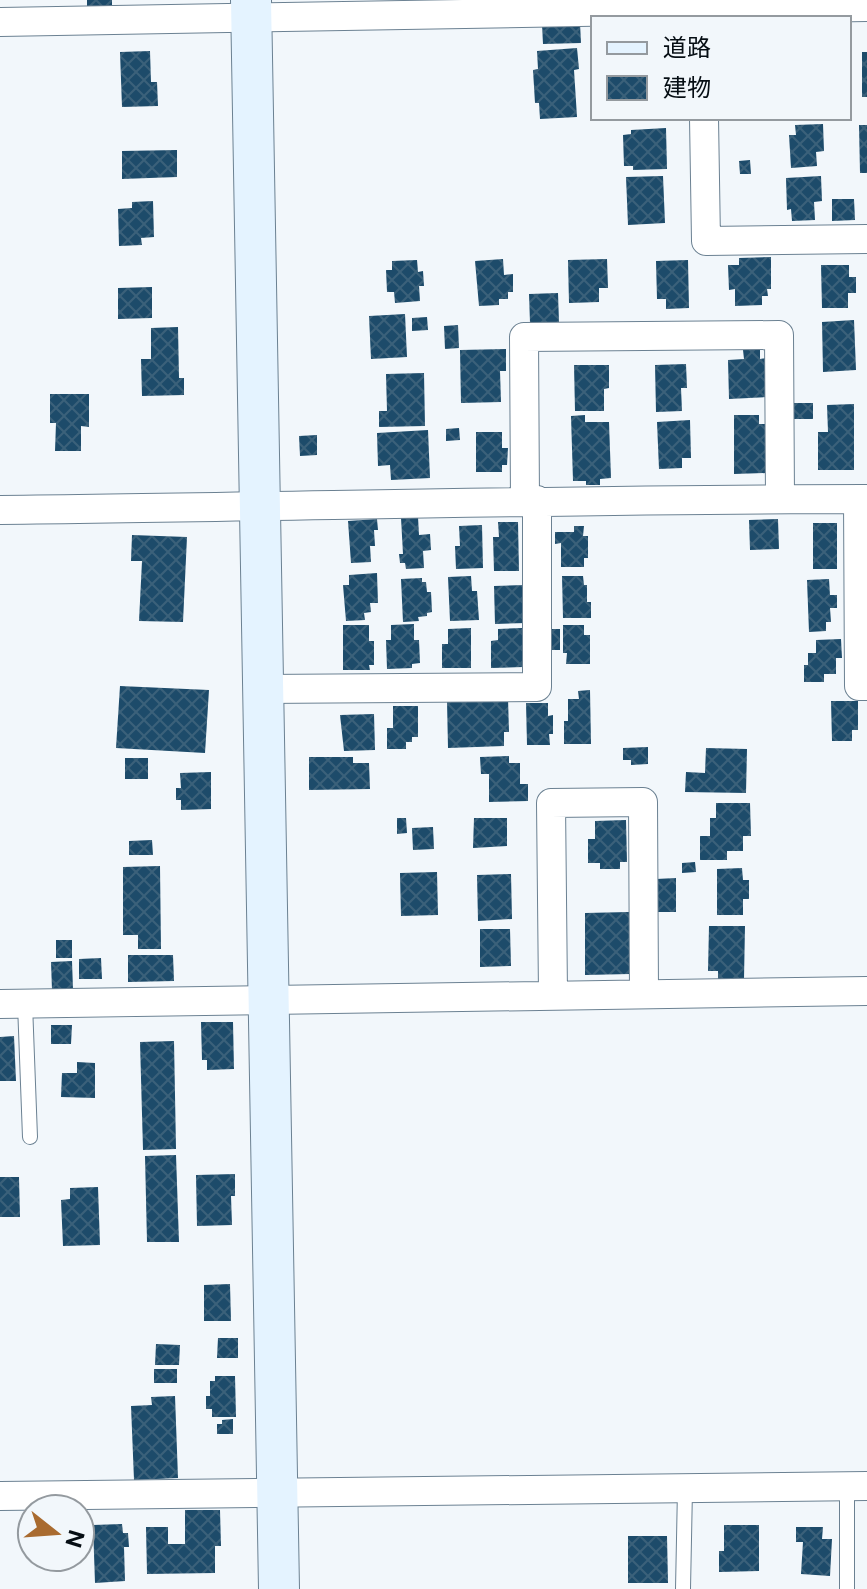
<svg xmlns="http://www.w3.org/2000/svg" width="867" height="1589" font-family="'Public Sans','Noto Sans JP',sans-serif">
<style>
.building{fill:url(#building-cross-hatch)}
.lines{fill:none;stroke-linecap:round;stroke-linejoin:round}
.lane-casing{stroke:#6b8192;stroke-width:16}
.street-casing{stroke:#6b8192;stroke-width:30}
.secondary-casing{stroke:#6b8192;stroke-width:42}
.lane{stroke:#fff;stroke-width:14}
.street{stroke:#fff;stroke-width:28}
.secondary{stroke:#e4f3ff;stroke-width:40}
</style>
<defs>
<pattern id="building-cross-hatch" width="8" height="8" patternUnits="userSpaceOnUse" patternTransform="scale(2)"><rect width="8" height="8" fill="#1d4b6a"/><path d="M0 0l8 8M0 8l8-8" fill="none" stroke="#3b617a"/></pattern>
</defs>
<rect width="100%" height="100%" fill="#f2f7fb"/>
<!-- building -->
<path class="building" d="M87,0H112V8L87,9Z
M580,23L581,43L543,44L542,25Z
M577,48L579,69L574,70L577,117L540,119L539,103H535L533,70L538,69L537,51Z
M150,51L151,82H157L158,106L122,107L120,52Z
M862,52H867V97H862Z
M823,124L824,151L816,152L817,166L791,168L789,135H796L795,125Z
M859,125H867V173H860Z
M666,128L667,169L633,170V166H624L623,135L631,134V130Z
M177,150V177L122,179V151Z
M750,160L751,174H740L739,161Z
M663,176L665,223L628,225L626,177Z
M821,176L822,201L814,202L815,220L792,221L791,209L787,210L786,178Z
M832,199H854L855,220L832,221Z
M153,201L154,237L141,238L142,245L119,246L118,209L132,208V202Z
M771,257V289H767L768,296H762V305L735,306V289L729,290L728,265H739V258Z
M503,259L504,275L513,274V292H508V299H499V305L479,306L475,261Z
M607,259L608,288H599V302L569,303L568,260Z
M417,260L418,272L423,271L424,286H419L420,301L395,303L394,292H387L386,270H392V261Z
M688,260L689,308L666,309V299H657L656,261Z
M821,265H849V277H856V293H848V308H822Z
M152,287V318L118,319V288Z
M558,293L559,322L530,323L529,294Z
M405,314L407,357L371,359L369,316Z
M427,317L428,330L412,331V318Z
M854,320L856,370L823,372L822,322Z
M458,325L459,348L445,349L444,326Z
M178,327L179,378H184V395L142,396L141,359H151V328Z
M506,349V371H500L501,402L461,403L460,350Z
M760,349V359L766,358L768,397L729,399L728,360L744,359L743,350Z
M686,364L687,388H681L682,411L656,412L655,365Z
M574,365H609V388L604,389V411H575Z
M424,373L425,426L379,427V411H387L386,374Z
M50,394H89V427L81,426V451H55L56,423H50Z
M792,403H813V419H791Z
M854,404V470H818V432H828L827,405Z
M585,415V422H609L611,478L600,479V485H586V481H573L571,416Z
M734,415H759V424H766L767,473L734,474Z
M690,420L691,458H682V468L659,469L657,422Z
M459,428L460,440L446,441V429Z
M428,430L430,478L391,480L390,465L378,466L377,433Z
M476,432H502V448H508L507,465H502V472H476Z
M317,435V455L300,456L299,436Z
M418,517L419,535L430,534L431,550L423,551L424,568L406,569L405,563H400L399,554H403L401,518Z
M377,519L378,530H374L375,546H370L371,562L351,563L348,521Z
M778,519L779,549L750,550L749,520Z
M498,522H518L519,571H494L493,537H499Z
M813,523H837V569H813Z
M482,525L483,568L456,569L455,546H460L459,526Z
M574,526H584L583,536H588V558H584V567H561V543L555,544V532H574Z
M132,535L187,537L183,622L139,621L142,561H131Z
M377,573L378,603H370L371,612L364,613L365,620L346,621L343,585H349V575Z
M471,576L472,591H477L479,620L450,621L448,577Z
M562,576H583L584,585H587V602H591V618H563Z
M422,578V582H426L427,592H431L432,612L427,613V616L418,617L419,621L403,622L401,579Z
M829,579L830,595H837V608H830L831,622H826V631L809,632L807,580Z
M525,585L526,623L495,624L494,586Z
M414,624V640H419L420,663L412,664V668L387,669L386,640H391V625Z
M343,625H369V641H374V665H369L370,670H343Z
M563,625H584V635H590V664H566L567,653H563Z
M471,628V668H442V644H448V629Z
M522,628L523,636H527L529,657H522L523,667L491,668V641L498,640V629Z
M548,629H560V650H548Z
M841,639L842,658H836V674H824V682H804V665H808V653H816V640Z
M120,686L209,690L205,753L116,748Z
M590,690L591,744H564V721H568V699H579L578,691Z
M508,698L509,732H504V746L448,748L447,701Z
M831,701H858V730H852V741H832Z
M526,703H548V716L553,715V734H549L550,745H527Z
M393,706H418V737H412V742H406V749H387V728H393Z
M374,714L375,750L344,751L340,715Z
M648,747V764L631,765V760H623V748Z
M706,748L747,749L746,793L685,792L686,772L705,773Z
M509,756V763H520V784H528V801L489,802V774H481L480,757Z
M309,757H353V763H369L370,789L309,790Z
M125,758H148V779H125Z
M211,772V809L181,810V800H176V788H181L180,773Z
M716,803H750L751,836H743V851H727V860H700V836H710V818H716Z
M397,818H406L407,833L397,834Z
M474,818H507V846L473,848Z
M626,820L627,862H620V869H600V863H588V839H595V821Z
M433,827L434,849L413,850L412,828Z
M152,840L153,855H129V841Z
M695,862L696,872L682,873V863Z
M160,866L161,949H138V935H123V867Z
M742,868L743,880H749V899H743V915H717V869Z
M437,872L438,915L401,916L400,873Z
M511,874L512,919L478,921L477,875Z
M676,878V912H656V879Z
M629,912L630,974L585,975V913Z
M709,926H745L744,979H718V971H708Z
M480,929H510L511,966L480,967Z
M56,940H72V958H56Z
M128,955H173L174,981L128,982Z
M101,958L102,979H79V959Z
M72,961L73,989L52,990L51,962Z
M201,1022H233L234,1069L207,1070V1060H202Z
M51,1025H72L71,1044H51Z
M14,1036L16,1081H0V1037Z
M174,1041L176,1149L143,1150L140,1042Z
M77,1062L95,1063V1098L61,1097L62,1073H77Z
M176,1155L179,1242H147L145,1156Z
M235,1174V1196H231L232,1225L197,1226L196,1175Z
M0,1177H19L20,1217H0Z
M98,1187L100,1245L63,1246L61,1200L70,1199V1188Z
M230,1284L231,1321H204V1285Z
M218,1338H238V1358H217Z
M156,1344L180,1345L179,1365H155Z
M154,1369H177V1383H154Z
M215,1376H235L236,1417H212V1409H206V1396H210V1381H215Z
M175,1396L178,1478L134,1480L131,1406L152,1405L151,1397Z
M233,1419V1434H217V1424H222V1420Z
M185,1510H220L221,1546H215V1573L147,1574L146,1527H168V1544H185Z
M122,1524L123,1533H128L129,1547H124L125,1581L95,1583L93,1525Z
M724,1525H759V1571L719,1572V1551H724Z
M796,1527H823L822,1539H832L830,1576L801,1574L803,1542H796Z
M628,1536H667L668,1583H628Z"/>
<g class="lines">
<defs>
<path id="lane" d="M25,1004L30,1137
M683,1589L685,1489
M847,1589V1487"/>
<path id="street" d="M0,22L867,7
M704,118L706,241L867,239
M858,499L859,686H867
M525,501L524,337L779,335L780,498
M0,510C289,507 578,499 867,499
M262,689L537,687V500
M553,994L551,803L643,802L644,993
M0,1004L867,991
M0,1496L867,1486"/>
<path id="secondary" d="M251,0L279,1589"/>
</defs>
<!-- lane casing -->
<use href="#lane" class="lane-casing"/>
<!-- street casing -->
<use href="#street" class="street-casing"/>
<!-- secondary casing -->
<use href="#secondary" class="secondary-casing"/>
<!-- lane -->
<use href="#lane" class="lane"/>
<!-- street -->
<use href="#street" class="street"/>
<!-- secondary -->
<use href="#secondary" class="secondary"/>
</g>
<!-- legend -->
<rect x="591" y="16" width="260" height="104" fill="#f2f7fb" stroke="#949a9f" stroke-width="2"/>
<rect x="607" y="42" width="40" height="12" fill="#e4f3ff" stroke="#949a9f" stroke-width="2"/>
<text x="663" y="56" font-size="24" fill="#060e14">道路</text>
<rect x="607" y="76" width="40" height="24" fill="url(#building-cross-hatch)" stroke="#949a9f" stroke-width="2"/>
<text x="663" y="96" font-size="24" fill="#060e14">建物</text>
<!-- north arrow -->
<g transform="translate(56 1533) rotate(107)"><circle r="38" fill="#f2f7fb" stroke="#949a9f" stroke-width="2"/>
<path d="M0-6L14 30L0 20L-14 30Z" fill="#a96b30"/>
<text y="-12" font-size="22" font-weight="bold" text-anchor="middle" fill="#060e14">N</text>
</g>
</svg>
